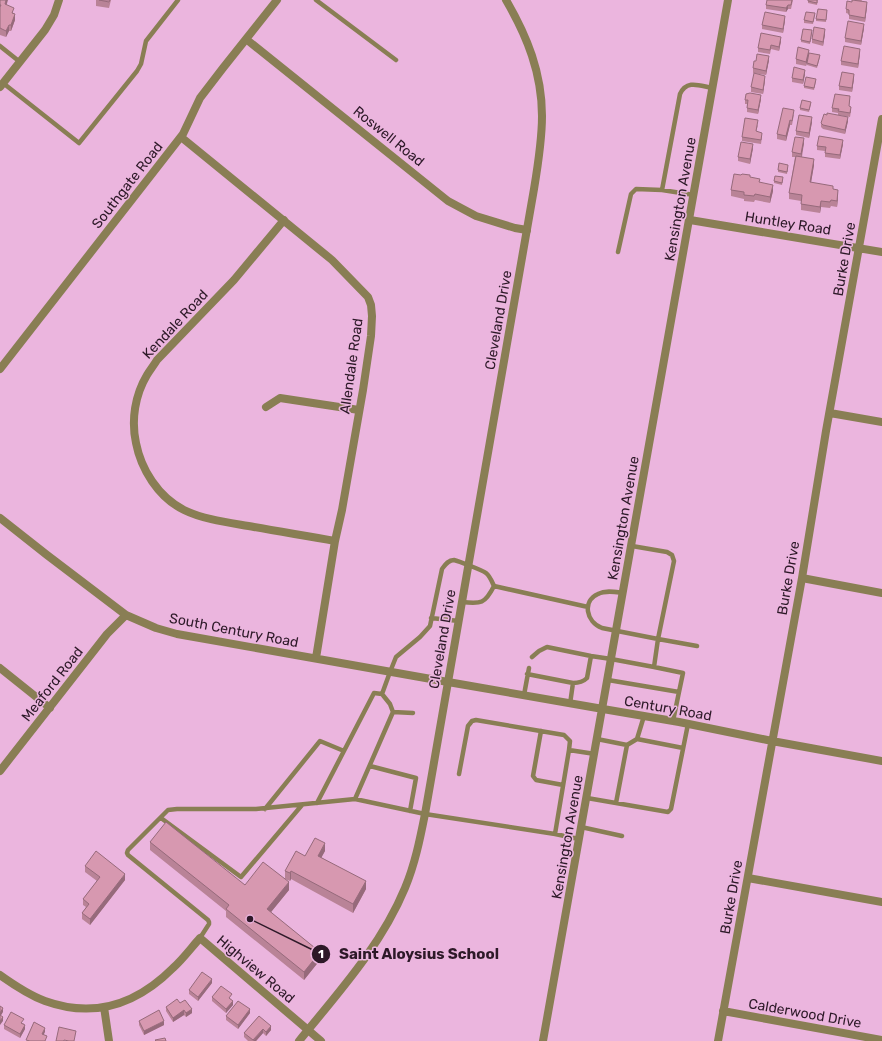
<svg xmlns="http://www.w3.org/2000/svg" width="882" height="1041" font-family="Rubik,sans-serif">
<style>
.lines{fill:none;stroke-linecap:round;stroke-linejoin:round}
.service{stroke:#897e54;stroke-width:4.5}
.minor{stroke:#897e54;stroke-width:8}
.tertiary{stroke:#897e54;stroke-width:8}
.wall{fill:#b98397}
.shaded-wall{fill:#966a7b}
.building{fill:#d798b0;stroke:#966a7b}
.labels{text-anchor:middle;stroke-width:3;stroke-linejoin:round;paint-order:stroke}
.street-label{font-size:14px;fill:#2d1928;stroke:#ebb5de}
.leader{fill:none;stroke:#2d1928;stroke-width:1.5}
.callout-dot{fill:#2d1928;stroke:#ebb5de;stroke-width:1.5}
.mark-label{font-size:12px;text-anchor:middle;font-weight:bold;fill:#fff}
.callout-label{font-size:15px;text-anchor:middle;font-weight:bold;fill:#2d1928;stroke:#ebb5de;stroke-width:3;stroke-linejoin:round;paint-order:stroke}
</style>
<rect width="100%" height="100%" fill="#ebb5de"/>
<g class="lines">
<!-- service -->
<path class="service" d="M316,0L396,60
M0,46L20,62
M3,83L79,143L137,71L141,64L146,41L178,0
M662,190L680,94C687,79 700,86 713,88
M618,252L631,194L636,189L662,190L694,195
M623,593C615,592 606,590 598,594C582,601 586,622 602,628L658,639L674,561L672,555L667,552L632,546
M462,602C481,604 485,604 494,586
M431,618L459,621
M532,657L539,651L547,647L591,656L611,659L654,667
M527,674L573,683L570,704
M608,680L679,692L673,721
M573,683C578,683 583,682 587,678L591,656
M679,692L683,673L654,667L658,639L697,646
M524,695L529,668
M393,712L413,713
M541,731L533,776L536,780L563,785
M597,739L627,745
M637,739L644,716
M370,766L416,778L410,811
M459,774L468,726L472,721L476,720L564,735L570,741L569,750
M587,798L668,812L671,809L688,724
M355,799L393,712L390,704L382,694L390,672L396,657L420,637L430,626L442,569C445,565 448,560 454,560C458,561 482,570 486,573C490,576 492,582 494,586L588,607
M317,803L374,693L382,694
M616,803L627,745L637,739L683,748
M265,809L320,741L344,751
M161,818L241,877L302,805
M581,827L622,836
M555,834L569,750L595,754
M200,938L209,924V922L208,920L128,855L127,853L128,850L168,810L177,809H256L355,799L425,814L555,834L579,839"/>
<!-- minor -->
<path class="minor" d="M246,39L448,201L476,216L515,228L527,230
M0,87L45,30L54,15L59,0
M181,137L332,260L368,297L371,305L372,316L371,336L363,390L342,510L335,541L316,658
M284,220L234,280L157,360C154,365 150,370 147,375C135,395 131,420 136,443C141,469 158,497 184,510C204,520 232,523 254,527C281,532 308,536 335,541
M690,220L882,252
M0,369L183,134L200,98L223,68L277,0
M266,407L280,398L359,410
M830,413L882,422
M0,518L47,555L126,615L156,628L177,634L448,682
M802,578L882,593
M0,668L50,708
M603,709L679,722L772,741L882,761
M0,771L107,634L126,615
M748,878L882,902
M0,975C14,985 29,995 45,1001C95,1019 137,1004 173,968C183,959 191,948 200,938L321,1041
M104,1007L109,1041
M723,1011L882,1040
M718,1041L802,578L826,431L882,119"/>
<!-- tertiary -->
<path class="tertiary" d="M448,682L603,709
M299,1041C338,993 381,946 405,888C415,864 420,839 425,814L534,189C538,165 542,140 542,116C542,73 527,36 506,0
M543,1041L728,0"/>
</g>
<!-- wall -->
<path class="wall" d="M0,0L7,5L14,14L15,20L11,31H9L6,37L0,35Z
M96,0H111L109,8L96,6Z
M793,0L791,9H788L786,12L766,9V5Z
M808,0H818L817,5L808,3Z
M856,0H862L861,2L867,6L865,22L849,19V14L846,13V9L856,1Z
M827,10L826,22L816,21V19Z
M815,15L813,24L804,23V20Z
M785,20L783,33L762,29V25Z
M864,28L861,45L845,42V38Z
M812,33L810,44L801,42V40Z
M825,34L823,46L812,43V39Z
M781,41L779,51L771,49L770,54L758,52V48Z
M860,53L858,68L841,65V61Z
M809,54L806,66L796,64V59Z
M820,57L817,68L807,65V63Z
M769,60L766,75L753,73V68L756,61Z
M805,74L803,84L792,82V78Z
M854,78L852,92L839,90V86Z
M765,80L763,94L751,92V87Z
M816,81L814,90L804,88V86Z
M761,99L758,114L747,112V104H745V100Z
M850,100L849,106L851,111L850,117L838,115V113L832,112V108Z
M811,104L809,112L800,110V108Z
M794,114L792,125H790L786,141L777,139V134Z
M848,121L845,134L823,129L821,127V123Z
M812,122L809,138L796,135V131Z
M758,125L756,132L762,137L761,144L742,141V137Z
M804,143L802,157L814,165L811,183L833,190L838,197L837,207L831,206L830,208L821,207L820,213L801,210V201L789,199V193L795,157H792V152Z
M843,144L840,159L825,157V151L817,150V146Z
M753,148L750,164L738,161V157Z
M788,167L787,174L778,172V170Z
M750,177L760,182L773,191L770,203L755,200L754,202L744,201V199L731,196V190Z
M783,179L782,185L774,183V181Z
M150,842L245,885L289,890L271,912L320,960L304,980L226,917V911L150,850Z
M325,851L321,857L366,889L353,913L291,879L290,881L285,879V871L305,856Z
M85,866L125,880L90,925L82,919V913L86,907L83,905V899L97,881L85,872Z
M212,983L198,1001L189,994V990Z
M212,997L232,999H231L233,1005L226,1013L212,1001Z
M180,1003L192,1013L186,1017L184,1015L173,1022L166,1011V1007Z
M250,1013L238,1029L226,1020V1016Z
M259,1016L271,1030L266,1036L263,1033L256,1041H248L244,1037V1033Z
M139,1021L164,1025L144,1035L139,1025Z
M24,1023L23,1024L25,1029L20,1038L4,1029V1025Z"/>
<!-- shaded-wall -->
<path class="shaded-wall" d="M6,0H8L5,10V4Z
M867,2V6L865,22V18Z
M788,5V9L786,12V8Z
M15,14V20L11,31V25Z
M785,16V20L783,33V29Z
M864,24V28L861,45V41Z
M9,25V31L6,37V31Z
M825,29V34L823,46V42Z
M781,37V41L779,51V47Z
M860,49V53L858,68V64Z
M809,50V54L806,66V62Z
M769,56V60L766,75V71Z
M805,70V74L803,84V80Z
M854,74V78L852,92V88Z
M765,76V80L763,94V90Z
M761,95V99L758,114V110Z
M812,117V122L809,138V133Z
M848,117V121L845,134V130Z
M790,120V125L786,141V136Z
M804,138V143L801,158V154Z
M843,140V144L840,159V155Z
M753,144V148L750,164V159Z
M814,159V165L810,188V182Z
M773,185V191L770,203V197Z
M838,190V197L837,207V201Z
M821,201V207L820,213V207Z
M325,843V851L318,864V856Z
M291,871V879L290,881V873Z
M125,874V880L90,925V919Z
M366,881V889L353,913V904Z
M289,882V890L267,917V909Z
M320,952V960L304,980V972Z
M212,979V983L198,1001V997Z
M233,1001V1005L226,1013V1009Z
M3,1008V1012L0,1017V1013Z
M192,1009V1013L186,1017V1013Z
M250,1009V1013L238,1029V1025Z
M184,1010V1015L173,1022V1018Z
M3,1017V1021L0,1025V1021Z
M164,1021V1025L144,1035V1031Z
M25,1025V1029L20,1038V1034Z
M271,1026V1030L266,1036V1032Z
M45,1028V1032L42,1038V1034Z
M263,1029V1033L256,1041H253Z"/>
<!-- building -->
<path class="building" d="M0,0H6L5,4L14,8L12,13L15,14L11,25H9L6,31L0,28V7L1,5H0Z
M99,0H110L109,2Z
M767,0H792L791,5H788L786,8L766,5Z
M808,0H817V3L808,1Z
M852,0L867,2L865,18L849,15V10L846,9L847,1L852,2Z
M818,9L827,10L826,20L816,19Z
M765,12L785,16L783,29L762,25Z
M806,12L815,13L813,22L804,20Z
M848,21L864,24L861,41L845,38Z
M814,27L825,29L823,42L812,39Z
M803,29L812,30L810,42L801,40Z
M761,33L781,37L779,47L771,45L770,50L758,48Z
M844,46L860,49L858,64L841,61Z
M798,47L809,50L806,62L796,59Z
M809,53L820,55L817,66L807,63Z
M757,54L769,56L766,71L753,68L754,61H756Z
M794,67L805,70L803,80L792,78Z
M842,72L854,74L852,88L839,86Z
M754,73L765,76L763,90L751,87Z
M806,77L816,79L814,88L804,86Z
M750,93L761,95L758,110L747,108L748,100H745L746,94Z
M835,94L850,96L849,106L851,107L850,113L838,111L839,109L832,108Z
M802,100L811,102L809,110L800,108Z
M783,108L794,110L792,121L790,120L786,136L777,134Z
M827,113L848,117L845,130L823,125L821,123L824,114L827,115Z
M799,115L812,117L809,133L796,131Z
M745,118L758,120L756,131L762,133L761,140L742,137Z
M819,136L843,140L840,155L825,153L826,147L817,146Z
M795,137L804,138L801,154L792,152Z
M741,142L753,144L750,159L738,157Z
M796,156L814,159L810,182L833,186V189L838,190L837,201L831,200L830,202L821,201L820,207L801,204L802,195L789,193Z
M779,163L788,165L787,172L778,170Z
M734,174L741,175L742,174L750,175V177L760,179L759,182L773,185L770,197L755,194L754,196L744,195V192L731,190Z
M775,176L783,177L782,183L774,181Z
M166,822L245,885L263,862L289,882L267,909L320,952L304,972L226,909L229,905L150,842Z
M315,838L325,843L318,856L366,881L353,904L291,871L290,873L285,871L296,851L305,856Z
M96,851L125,874L90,919L82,913L89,904L83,899L100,877L85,866Z
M202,972L212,979L198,997L189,990Z
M221,986L232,994L229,998L233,1001L226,1009L212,997Z
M177,999L180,1003L185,1000L192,1009L186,1013L184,1010L173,1018L166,1007Z
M238,1001L250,1009L238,1025L226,1016Z
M0,1006L3,1008L0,1013Z
M159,1010L164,1021L144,1031L139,1021Z
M11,1012L24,1019L21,1023L25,1025L20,1034L4,1025Z
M0,1015L3,1017L0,1021Z
M259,1016L271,1026L266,1032L263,1029L253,1040L244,1033Z
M34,1022L45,1028L42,1034L47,1036L45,1041H30L26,1040Z
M59,1027L76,1031L74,1041H69L64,1040V1041H56Z
M165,1038L166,1041H156L155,1040Z"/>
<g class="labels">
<!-- street labels -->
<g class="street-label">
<text transform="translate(389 136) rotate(39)" y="5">Roswell Road</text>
<text transform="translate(127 185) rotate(-52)" y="5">Southgate Road</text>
<text transform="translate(680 199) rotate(-80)" y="5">Kensington Avenue</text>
<text transform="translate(788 223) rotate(9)" y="5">Huntley Road</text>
<text transform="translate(844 259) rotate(-80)" y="5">Burke Drive</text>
<text transform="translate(498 320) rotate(-80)" y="5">Cleveland Drive</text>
<text transform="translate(175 324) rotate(-47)" y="5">Kendale Road</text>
<text transform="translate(351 366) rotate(-82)" y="5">Allendale Road</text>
<text transform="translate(623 518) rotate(-80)" y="5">Kensington Avenue</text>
<text transform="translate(788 578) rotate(-80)" y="5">Burke Drive</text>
<text transform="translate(234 630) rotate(11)" y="5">South Century Road</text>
<text transform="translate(442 639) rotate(-80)" y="5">Cleveland Drive</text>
<text transform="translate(52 684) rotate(-52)" y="5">Meaford Road</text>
<text transform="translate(668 708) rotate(10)" y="5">Century Road</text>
<text transform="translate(567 837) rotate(-80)" y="5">Kensington Avenue</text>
<text transform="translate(731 897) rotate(-80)" y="5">Burke Drive</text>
<text transform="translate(256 969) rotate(40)" y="5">Highview Road</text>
<text transform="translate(805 1013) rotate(10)" y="5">Calderwood Drive</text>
</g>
</g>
<!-- callouts -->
<path class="leader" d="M250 919L321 954"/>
<g class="callout-dot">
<circle cx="250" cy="919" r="4"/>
<circle cx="321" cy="954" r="10"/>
</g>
<g class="mark-label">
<text x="321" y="958">1</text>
</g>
<g class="callout-label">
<text x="419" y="959">Saint Aloysius School</text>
</g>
</svg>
